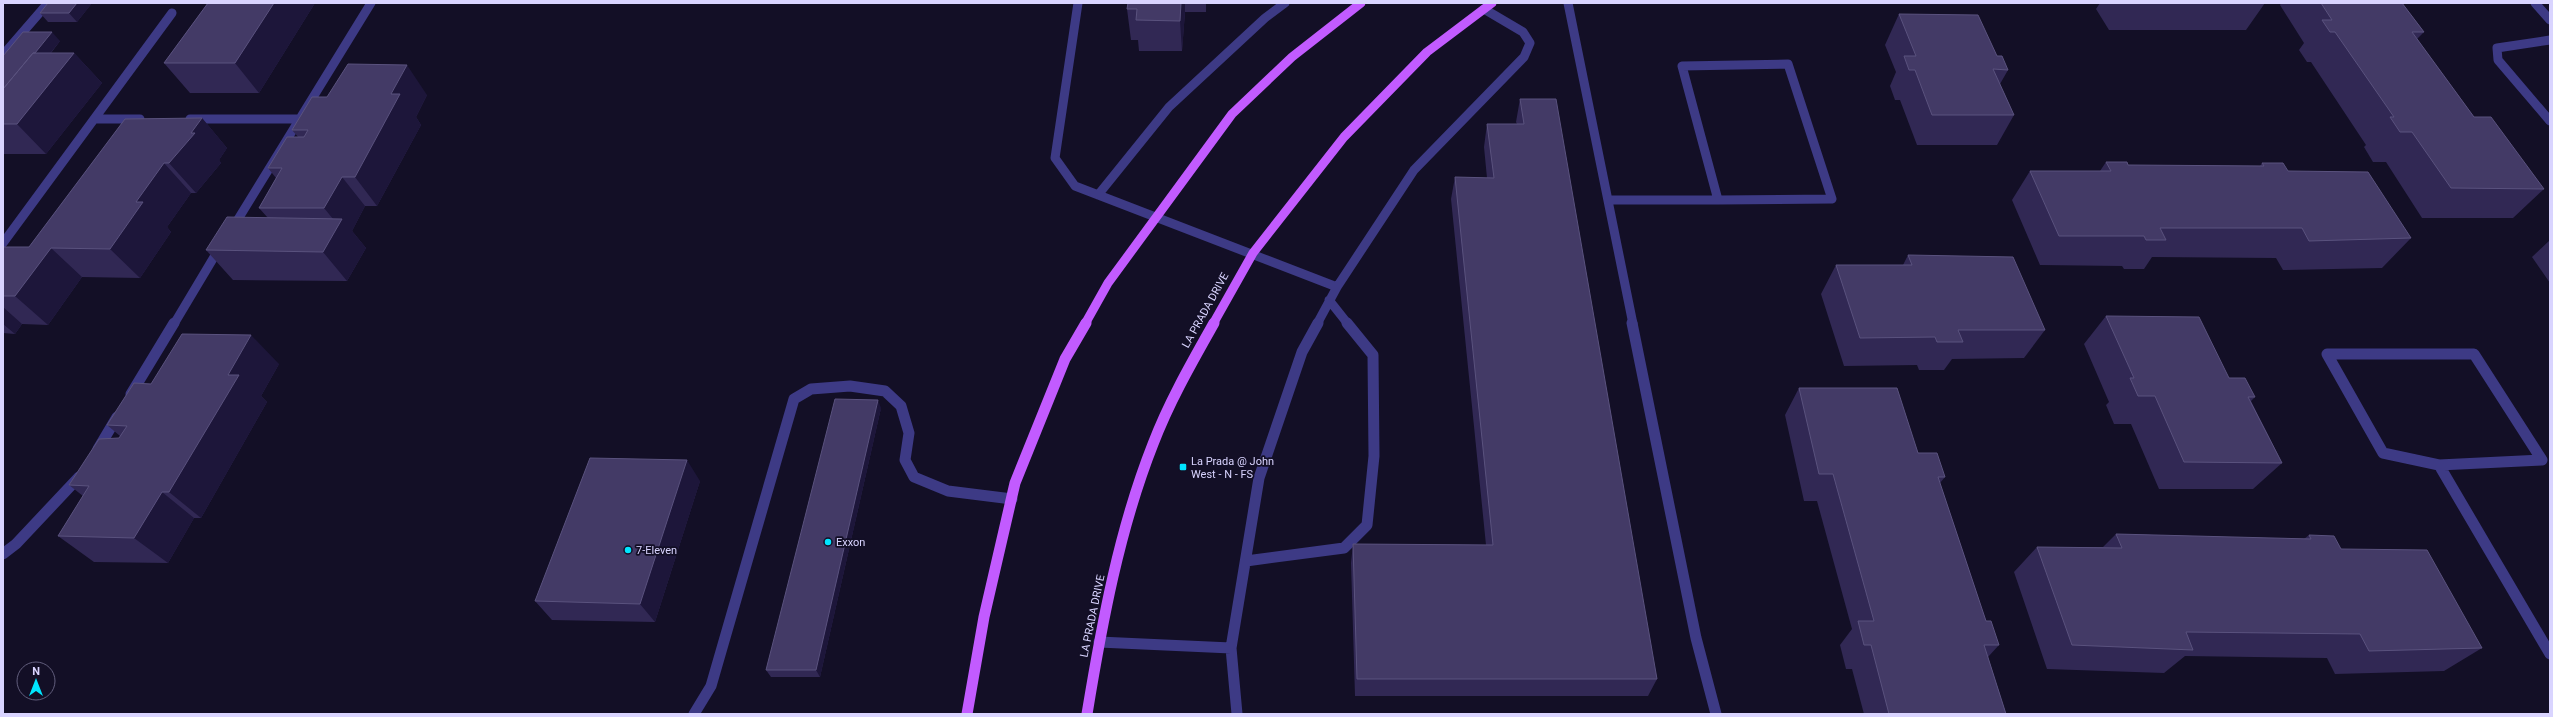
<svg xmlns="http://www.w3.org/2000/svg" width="2553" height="717" font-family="Roboto,sans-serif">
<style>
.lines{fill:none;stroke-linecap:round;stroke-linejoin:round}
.minor-far1{stroke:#3d3a85;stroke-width:9}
.minor{stroke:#3d3a85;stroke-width:11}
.major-far1{stroke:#c25bff;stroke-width:9}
.major{stroke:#c25bff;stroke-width:11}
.wall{fill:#312854}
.shaded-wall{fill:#1d163a}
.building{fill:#433a66;stroke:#5a527e}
.poi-dot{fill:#00e5ff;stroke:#130f26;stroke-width:1.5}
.labels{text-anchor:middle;stroke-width:3.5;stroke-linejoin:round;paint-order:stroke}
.street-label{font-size:11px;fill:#d9d4ff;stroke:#130f26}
.poi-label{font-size:11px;fill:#d9d4ff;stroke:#130f26;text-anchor:start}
</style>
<rect width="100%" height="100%" fill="#130f26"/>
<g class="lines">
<!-- minor-far1 -->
<path class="minor-far1" d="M1078,3L1055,158L1075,186L1337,287
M1568,3L1633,324
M2535,3L2550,20
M2550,40L2497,48L2498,60L2550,121
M3,55L48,3
M1788,64L1832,199L1718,200L1682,66Z
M94,119H140
M190,119H298
M1098,195L1169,107L1265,18L1285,3
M1608,200H1718
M232,229L371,3
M3,243L172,13
M1329,300L1348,324
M174,324L220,247
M1317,324L1337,287L1414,170L1524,57L1530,43L1523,32L1484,9"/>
<!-- minor -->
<path class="minor" d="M1632,323L1696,638L1716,714
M2327,354H2474L2542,460L2439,465L2383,453Z
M131,394L174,323
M98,449L117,417
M2439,465L2550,654
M3,554L16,544L79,477
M1246,561L1344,548L1367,525L1374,456L1373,355L1347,323
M1099,642L1231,648
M694,714L711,686L794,399L811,389L850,386L885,391L901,406L909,433L905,460L914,477L948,491L1012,499
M1237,714L1231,648L1259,478L1302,352L1318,323"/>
<!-- major-far1 -->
<path class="major-far1" d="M1085,324L1108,283L1232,114L1292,57L1361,3
M1213,324L1253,253L1344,137L1427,52L1492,3"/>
<!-- major -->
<path class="major" d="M967,714L984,617L1015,483L1065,359L1086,323
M1087,714C1102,623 1119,530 1153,444C1169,402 1192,362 1214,323"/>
</g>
<!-- wall -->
<path class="wall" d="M48,3H92L77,22H48L40,13Z
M208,3H315L259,93H190L164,63Z
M417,3H491L490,4H418Z
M1128,3H1206V12H1185L1182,51H1139L1138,40H1131L1127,9Z
M2100,3H2265L2246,30H2109L2096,9Z
M2281,3H2402L2424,32L2417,39L2474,117L2544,189L2513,218H2422L2386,162H2373L2364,147L2366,145L2311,62H2307L2299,50L2304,43L2280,5Z
M1899,14L1997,56L2008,70L2000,84L2014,115L1997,145H1917L1900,100H1895L1890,86L1896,72L1885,45Z
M60,41L51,53H74L102,83L46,154H4L3,152V56Z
M427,95L416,117L421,125L377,206H365L352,231L366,248L347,281L233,280L206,250L268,218L259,208L276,178L268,168L298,137L292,130Z
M1520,99L1657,679L1648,696H1355L1351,563L1353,544L1486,545L1451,199L1455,177L1487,178L1484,147L1487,124H1517L1516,122Z
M202,118L227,148L219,160L221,163L196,193H191L167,227L171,232L140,278L82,277L48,325L22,324L15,334L3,333V247H29Z
M2106,162L2128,165L2260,166L2262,163L2288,171L2411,238L2382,268L2283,270L2276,258L2152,257L2144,269H2124L2122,266L2040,265L2012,200L2030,171H2100Z
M2550,240V283L2532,257Z
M1908,255L2045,330L2024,358L1952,359L1944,370H1919L1917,365L1844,366L1821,294L1836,265H1903Z
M2106,316L2229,378L2255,397L2251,401L2282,463L2253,489H2159L2131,424H2114L2106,405L2109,402L2084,344Z
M279,364L261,396L267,402L201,518H194L168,563L94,562L58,536L83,496L69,485L119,438L120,436L107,425Z
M1799,388L1918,453L1945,477L1940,483L1986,621L1999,645L1988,657L2006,714H1864L1852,669H1846L1840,645L1852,629L1817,501H1804L1785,415Z
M881,408L820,677H771L766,670Z
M700,481L655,622L552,620L535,601Z
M2116,534L2304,539L2309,535L2341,549L2482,648L2444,671L2335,674L2327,658L2185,656L2164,673L2047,669L2014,572L2037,547H2103Z"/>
<!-- shaded-wall -->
<path class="shaded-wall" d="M77,3H92L77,22L69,13Z
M274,3H315L259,93L235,63Z
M1181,3H1185V12L1182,51L1180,21Z
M52,32L60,41L3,112V92Z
M74,53L102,83L46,154L17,124Z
M407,65L427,95L416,117L421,125L377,206L355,177L391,94Z
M202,118L227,148L219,160L221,163L196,193L169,163Z
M164,163L191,193L167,227L171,232L140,278L110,249L136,202Z
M342,177L365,206L352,231L366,248L347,281L323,252L338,225L324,208Z
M51,248L82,277L48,325L15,296Z
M3,307L22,324L15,334L3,324Z
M251,335L279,364L261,396L267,402L201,518L169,492L228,375Z
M878,400L881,408L820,677L816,670Z
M687,460L700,481L655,622L640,604Z
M162,492L194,518L168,563L134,538Z"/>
<!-- building -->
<path class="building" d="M48,3H77L69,13H40Z
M208,3H274L235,63H164Z
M1128,3H1181L1180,21L1136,20L1137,9H1127Z
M2321,3H2402L2424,32H2412L2474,117H2491L2544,189L2451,188L2412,132H2400L2390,117H2394L2335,32H2330L2322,20H2332Z
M1899,14L1978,15L1997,56H2002L2008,70L1993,69L2014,115H1932L1915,70H1909L1904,56H1916Z
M23,32H52L35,53H33L3,89V56Z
M33,53H74L17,124H3V89Z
M348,64L407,65L391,94H400L355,177H342L324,208H259L282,168H268L287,137H304L308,130H292L312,97H327Z
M1520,99H1556L1657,679H1357L1353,544L1493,545L1455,177L1494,178L1487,124H1524Z
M202,118L191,133H195L169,163H164L136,202H143L110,249L51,248L15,296H3V247H29L125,119Z
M2106,162H2127L2128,165L2264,166L2262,163H2283L2288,171L2368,172L2411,238L2309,241L2302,228H2160L2166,240H2146L2144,236H2059L2030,171H2111Z
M227,217L342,219L323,252L206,250Z
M1908,255L2013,257L2045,330H1958L1963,342H1937L1935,337L1860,338L1836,265H1912Z
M2106,316L2199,317L2229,378H2245L2255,397H2248L2282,463L2184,462L2155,396H2138L2130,378H2134Z
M182,334L251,335L228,375H239L169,492H162L134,538L58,536L89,486L69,485L99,439L119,438L127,426L107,425L134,383L151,384Z
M1799,388H1897L1918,453H1937L1945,477H1938L1986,621H1991L1999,645H1984L2006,714H1889L1871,645H1864L1858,621H1874L1833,474H1819Z
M835,399L878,400L816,670H766Z
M590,458L687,460L640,604L535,601Z
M2116,534L2311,539L2309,535L2334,536L2341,549L2427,550L2482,648L2369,651L2360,634L2186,632L2193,650L2072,645L2037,547L2122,548Z"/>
<!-- markers -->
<g class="poi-dot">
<rect x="1179" y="463" width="8" height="8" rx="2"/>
<circle cx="828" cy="542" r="4"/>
<circle cx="628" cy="550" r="4"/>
</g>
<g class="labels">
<!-- street labels -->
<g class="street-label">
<text transform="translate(1205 310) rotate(-61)" y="4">LA PRADA DRIVE</text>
<text transform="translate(1092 616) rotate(-78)" y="4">LA PRADA DRIVE</text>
</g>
<!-- poi labels -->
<g class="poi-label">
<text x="1191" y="465">La Prada @ John<tspan x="1191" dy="13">West - N - FS</tspan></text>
<text x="836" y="546">Exxon</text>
<text x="636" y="554">7-Eleven</text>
</g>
</g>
<!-- border -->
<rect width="2553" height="717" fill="none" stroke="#d9d4ff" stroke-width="8"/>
<!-- north arrow -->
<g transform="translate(36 681)"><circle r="19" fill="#130f26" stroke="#625e7d"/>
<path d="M0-3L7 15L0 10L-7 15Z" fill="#00e5ff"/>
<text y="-6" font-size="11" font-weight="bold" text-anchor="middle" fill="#d9d4ff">N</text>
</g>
</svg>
